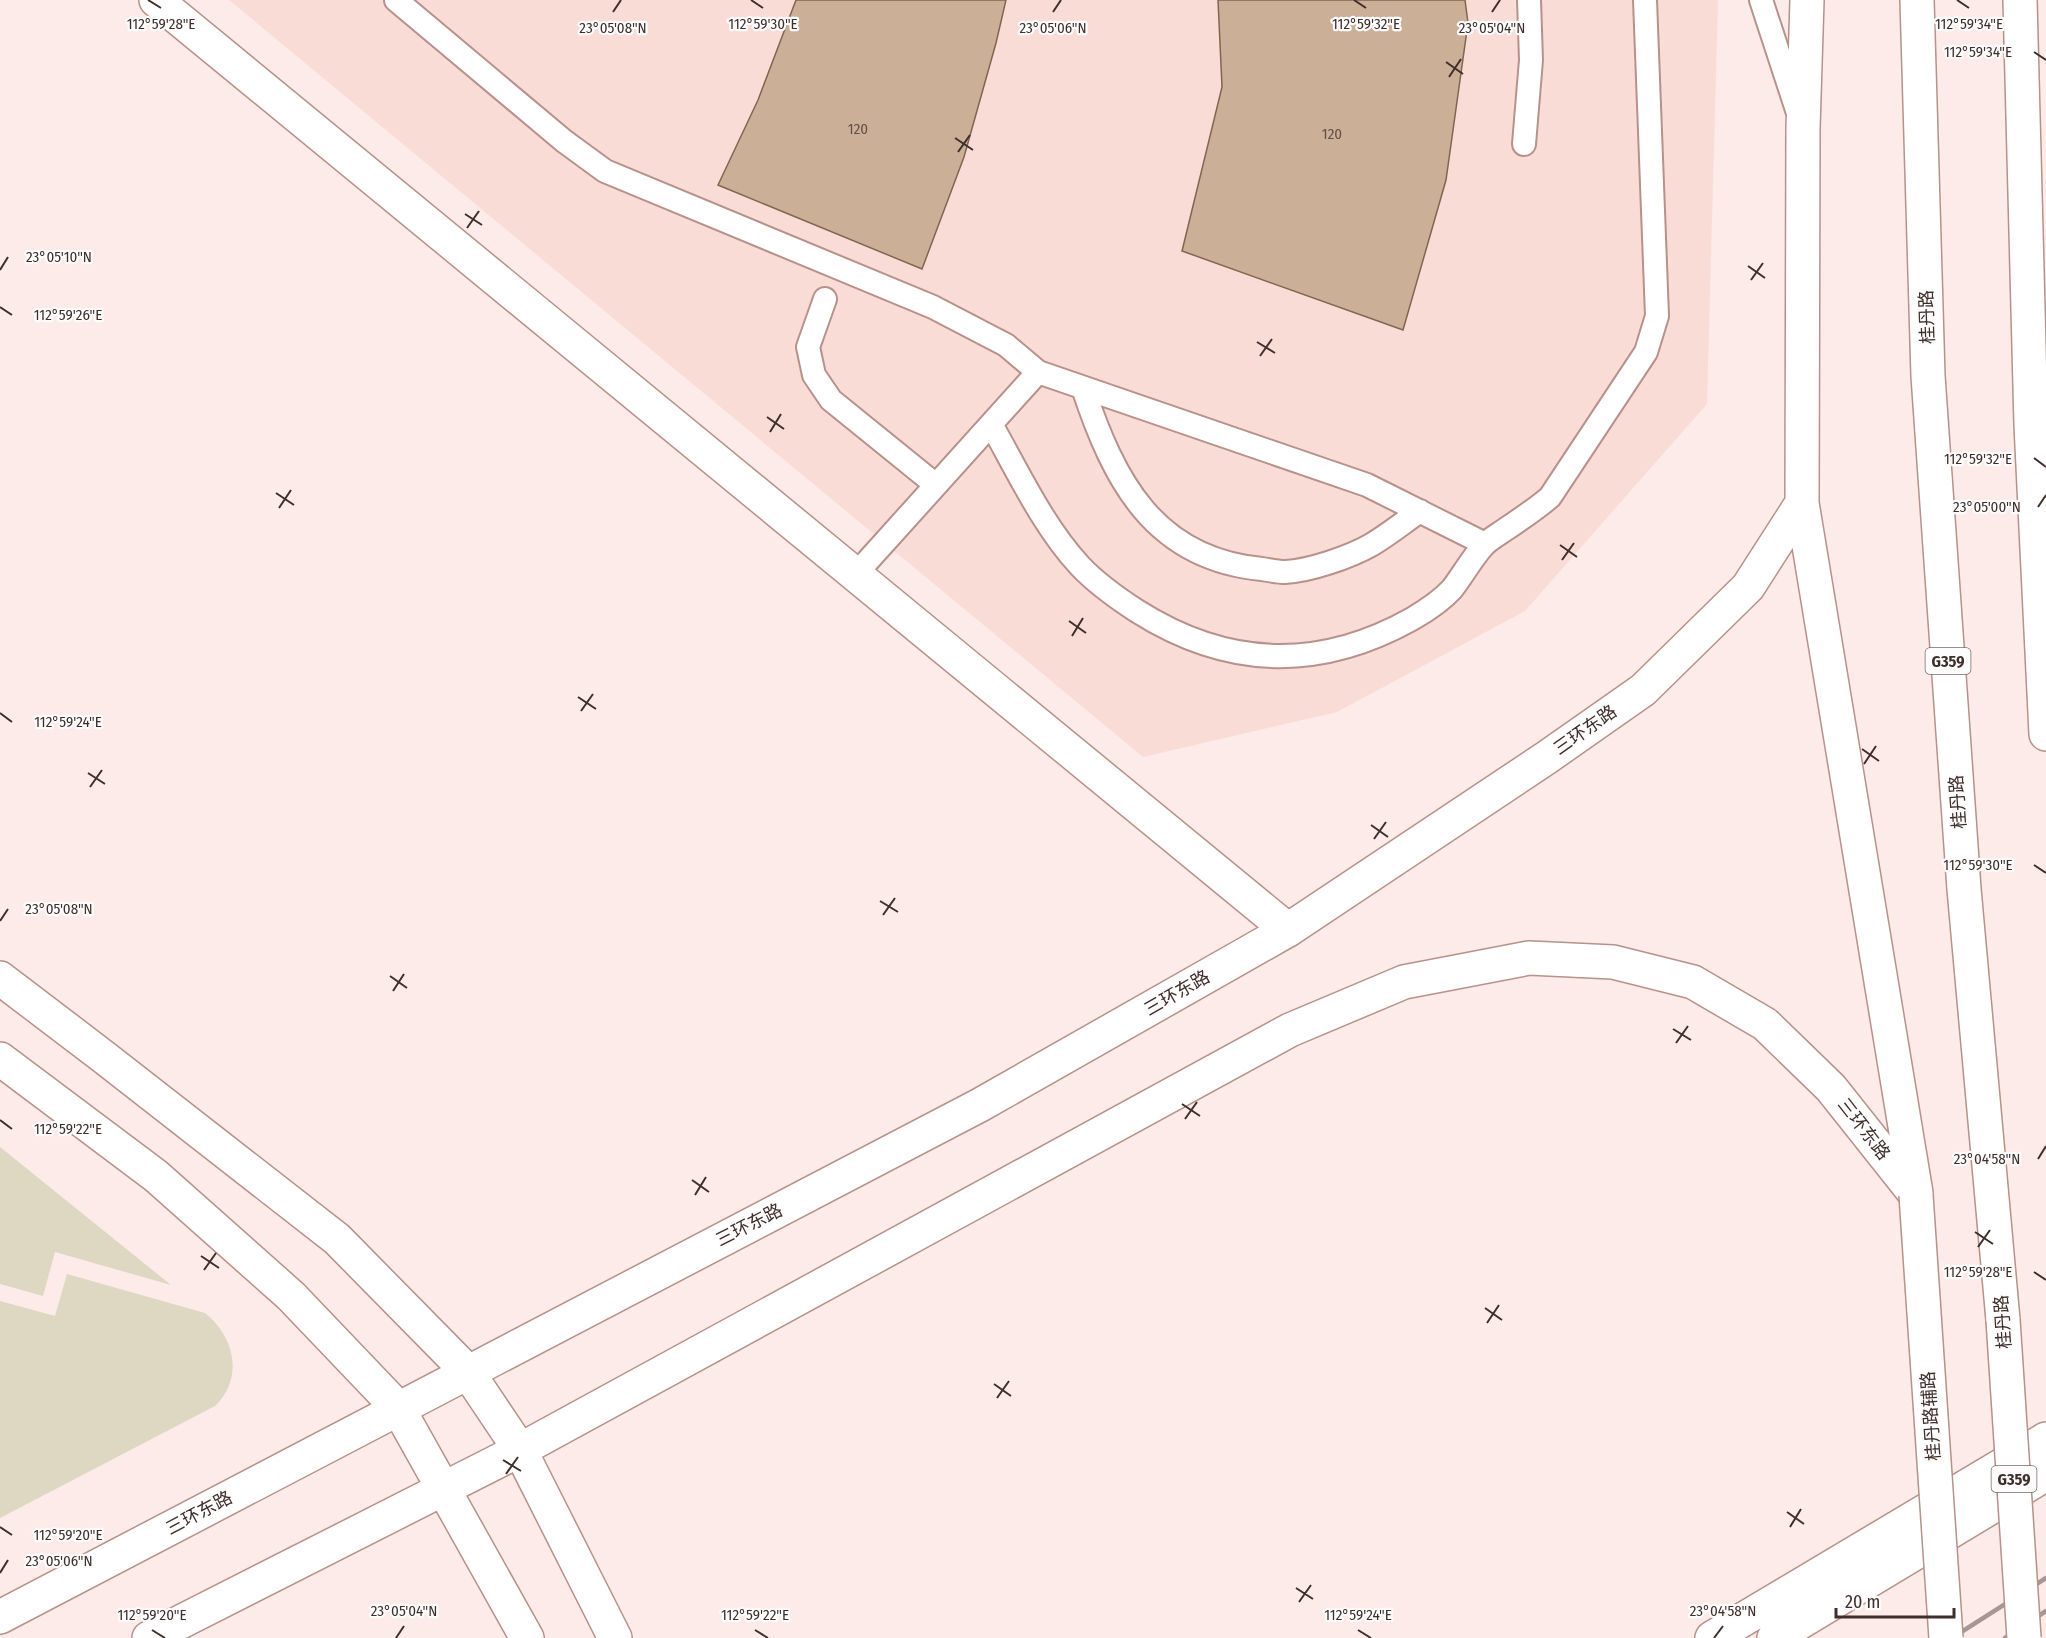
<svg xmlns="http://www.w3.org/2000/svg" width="2046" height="1638" font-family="'Fira Sans Condensed','Noto Sans SC',sans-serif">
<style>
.built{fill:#fadcd6}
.green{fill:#ded8c3}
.building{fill:#ccaf97;stroke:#806650;stroke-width:1.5}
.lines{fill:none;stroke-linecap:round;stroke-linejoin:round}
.service-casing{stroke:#b7918a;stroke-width:26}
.tertiary-casing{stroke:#b7918a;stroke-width:36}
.secondary-casing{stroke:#b7918a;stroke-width:36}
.trunk-casing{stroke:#b7918a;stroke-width:36}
.service{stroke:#fff;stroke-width:22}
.tertiary{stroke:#fff;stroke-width:33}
.secondary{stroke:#fff;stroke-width:33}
.trunk{stroke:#fff;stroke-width:33}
.rail{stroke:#a79693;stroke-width:4.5}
.secondary-bridge-casing{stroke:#b7918a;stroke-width:36;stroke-linecap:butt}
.trunk-bridge-casing{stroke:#b7918a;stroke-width:36;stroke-linecap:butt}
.secondary-bridge{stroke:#fff;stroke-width:33}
.trunk-bridge{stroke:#fff;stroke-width:33}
.ticks{fill:none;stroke:#3f2f2c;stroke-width:2}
.labels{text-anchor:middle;stroke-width:4.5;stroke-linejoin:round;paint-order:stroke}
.number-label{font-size:15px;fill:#624f47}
.shield{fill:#fcfcfc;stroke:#786c6a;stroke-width:1.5}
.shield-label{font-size:16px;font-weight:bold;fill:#3f2f2c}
.street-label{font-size:18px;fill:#3f2f2c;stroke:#fcfcfc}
.ticks-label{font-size:15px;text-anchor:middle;fill:#3f2f2c;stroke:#fcfcfc;stroke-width:4.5;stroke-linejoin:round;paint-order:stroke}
</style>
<rect width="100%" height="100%" fill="#fcebe8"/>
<!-- built -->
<path class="built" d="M229,0H1718L1707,404L1525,611L1337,712L1143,757Z"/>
<!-- green -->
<path class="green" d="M0,1147L171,1285L55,1252L43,1296L0,1284Z
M67,1274L205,1313C235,1337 244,1378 215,1406L0,1518V1301L55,1316Z"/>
<!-- building -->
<path class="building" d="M796,0H1006L996,43L964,157L922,269L718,185L758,100Z
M1218,0H1465L1468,23L1446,180L1403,330L1182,251L1222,87Z"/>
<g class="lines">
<defs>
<path id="service" d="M396,0L564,141L605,171L933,307L1006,345L1038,372L1367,485L1485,544
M1761,0L1797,110
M1524,144L1531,60L1529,0
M825,299L808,347L814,375L831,400L936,485
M1083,388C1114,481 1154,559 1262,569C1269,570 1277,572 1285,572C1309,571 1350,557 1371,545C1388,535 1404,522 1420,511
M991,424C1018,472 1043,526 1080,566C1097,584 1117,598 1137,611C1227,668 1319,671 1412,619C1424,612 1442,600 1452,589C1463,575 1472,558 1484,545C1490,539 1499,534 1506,529C1521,519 1536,509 1550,497L1646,352L1657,316L1645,0
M855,575L1038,372"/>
<path id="tertiary" d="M156,0L1288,930
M0,978L105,1058L337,1239L467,1371
M0,1059L156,1176L291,1296L398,1408"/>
<path id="secondary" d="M1807,0L1803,128L1802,503L1916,1193
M467,1371L520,1450L615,1638
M398,1408L527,1638
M0,1617L980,1105L1288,930L1546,758L1643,690L1748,587L1802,503
M149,1638L520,1450L1290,1030L1404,982L1529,958L1613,962L1693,982L1765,1024L1831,1088L1916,1195
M1712,1638L2046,1439
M1774,1638L2046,1474"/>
<path id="trunk" d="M1917,0L1928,376L1964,889L2003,1320
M2020,0L2031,425L2046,734"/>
</defs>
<!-- service casing -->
<use href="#service" class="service-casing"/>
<!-- tertiary casing -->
<use href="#tertiary" class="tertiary-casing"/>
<!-- secondary casing -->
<use href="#secondary" class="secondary-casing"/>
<!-- trunk casing -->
<use href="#trunk" class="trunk-casing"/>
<!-- service -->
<use href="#service" class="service"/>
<!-- tertiary -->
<use href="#tertiary" class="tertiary"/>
<!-- secondary -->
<use href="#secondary" class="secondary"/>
<!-- trunk -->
<use href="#trunk" class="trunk"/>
<!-- rail -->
<path class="rail" d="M1952,1638L2046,1578
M2005,1638L2046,1611"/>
<defs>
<path id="secondary-bridge" d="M1916,1195L1946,1638"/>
<path id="trunk-bridge" d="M2003,1320L2024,1638"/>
</defs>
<!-- secondary-bridge casing -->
<use href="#secondary-bridge" class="secondary-bridge-casing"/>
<!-- trunk-bridge casing -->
<use href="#trunk-bridge" class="trunk-bridge-casing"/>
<!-- secondary-bridge -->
<use href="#secondary-bridge" class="secondary-bridge"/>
<!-- trunk-bridge -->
<use href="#trunk-bridge" class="trunk-bridge"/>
</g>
<!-- ticks -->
<path class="ticks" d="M148,0L161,8M751,0L763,8M1354,0L1366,8M1957,0L1969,8M613,12L621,0M1053,12L1061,0M1492,12L1500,0M2034,52L2046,60M1446,62L1463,74M1449,77L1461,59M955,138L973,150M958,152L970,135M465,214L482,225M467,228L479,211M1748,266L1765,278M0,270L8,257M1751,280L1763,263M0,307L12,315M1257,342L1275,353M1260,356L1272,339M767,417L784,429M770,432L781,414M2034,458L2046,467M276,493L294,505M2038,507L2046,495M279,508L291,490M1560,545L1577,557M1562,560L1574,543M1069,621L1086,633M1072,636L1083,618M578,697L596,709M581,711L593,694M0,713L12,722M1862,749L1879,761M1864,764L1876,746M88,773L105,784M90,787L102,770M1371,825L1388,837M1374,839L1386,822M2034,865L2046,873M880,901L898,912M883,915L895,898M0,921L8,909M390,976L407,988M393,991L404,974M1673,1029L1691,1040M1676,1043L1688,1026M1182,1104L1200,1116M1185,1119L1197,1102M0,1120L12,1129M2038,1159L2046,1146M692,1180L709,1192M695,1195L706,1177M1975,1232L1993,1244M1978,1247L1990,1230M201,1256L219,1268M204,1270L216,1253M2034,1272L2046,1280M1485,1308L1502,1320M1487,1323L1499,1305M994,1384L1011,1396M997,1398L1009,1381M503,1460L521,1471M506,1474L518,1457M1787,1512L1804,1524M0,1527L12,1535M1790,1527L1801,1509M0,1573L8,1560M1296,1588L1313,1599M1299,1602L1311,1585M152,1630L165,1638M755,1630L768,1638M1358,1630L1371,1638M396,1638L404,1626M1714,1638L1723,1626"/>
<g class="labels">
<!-- number labels -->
<g class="number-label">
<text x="858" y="134">120</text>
<text x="1332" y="139">120</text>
</g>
<!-- shield labels -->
<g class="shield">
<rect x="1925.5" y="648" width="45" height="26" rx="4.5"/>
<rect x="1991.5" y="1466" width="45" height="26" rx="4.5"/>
</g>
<g class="shield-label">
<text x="1948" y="667">G359</text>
<text x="2014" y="1485">G359</text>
</g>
<!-- street labels -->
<g class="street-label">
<text transform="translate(1927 317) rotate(-92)" y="6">桂丹路</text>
<text transform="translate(1585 730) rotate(-35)" y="6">三环东路</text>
<text transform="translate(1958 802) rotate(-94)" y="6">桂丹路</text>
<text transform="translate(1177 993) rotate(-30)" y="6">三环东路</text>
<text transform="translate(1864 1129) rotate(52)" y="6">三环东路</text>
<text transform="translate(749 1225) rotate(-27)" y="6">三环东路</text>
<text transform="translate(2003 1322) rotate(-94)" y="6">桂丹路</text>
<text transform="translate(1931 1416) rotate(-94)" y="6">桂丹路辅路</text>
<text transform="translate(199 1513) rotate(-28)" y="6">三环东路</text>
</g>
</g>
<g class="ticks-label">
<text x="161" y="29">112°59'28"E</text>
<text x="763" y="29">112°59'30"E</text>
<text x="1366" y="29">112°59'32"E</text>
<text x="1969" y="29">112°59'34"E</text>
<text x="613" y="33">23°05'08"N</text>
<text x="1053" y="33">23°05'06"N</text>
<text x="1492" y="33">23°05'04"N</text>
<text x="1978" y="57">112°59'34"E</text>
<text x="59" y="262">23°05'10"N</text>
<text x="68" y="320">112°59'26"E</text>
<text x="1978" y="464">112°59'32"E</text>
<text x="1987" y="512">23°05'00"N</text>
<text x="68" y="727">112°59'24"E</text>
<text x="1978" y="870">112°59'30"E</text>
<text x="59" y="914">23°05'08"N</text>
<text x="68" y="1134">112°59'22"E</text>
<text x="1987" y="1164">23°04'58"N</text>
<text x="1978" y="1277">112°59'28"E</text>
<text x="68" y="1540">112°59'20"E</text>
<text x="59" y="1566">23°05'06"N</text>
<text x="404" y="1616">23°05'04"N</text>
<text x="1723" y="1616">23°04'58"N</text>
<text x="152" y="1620">112°59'20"E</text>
<text x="755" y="1620">112°59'22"E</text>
<text x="1358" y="1620">112°59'24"E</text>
</g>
<!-- scale -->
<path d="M1836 1608v9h118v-9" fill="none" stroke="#3f2f2c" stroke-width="3"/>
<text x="1845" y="1608" font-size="18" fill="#3f2f2c" stroke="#fcfcfc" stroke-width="4.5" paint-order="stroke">20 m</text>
</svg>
